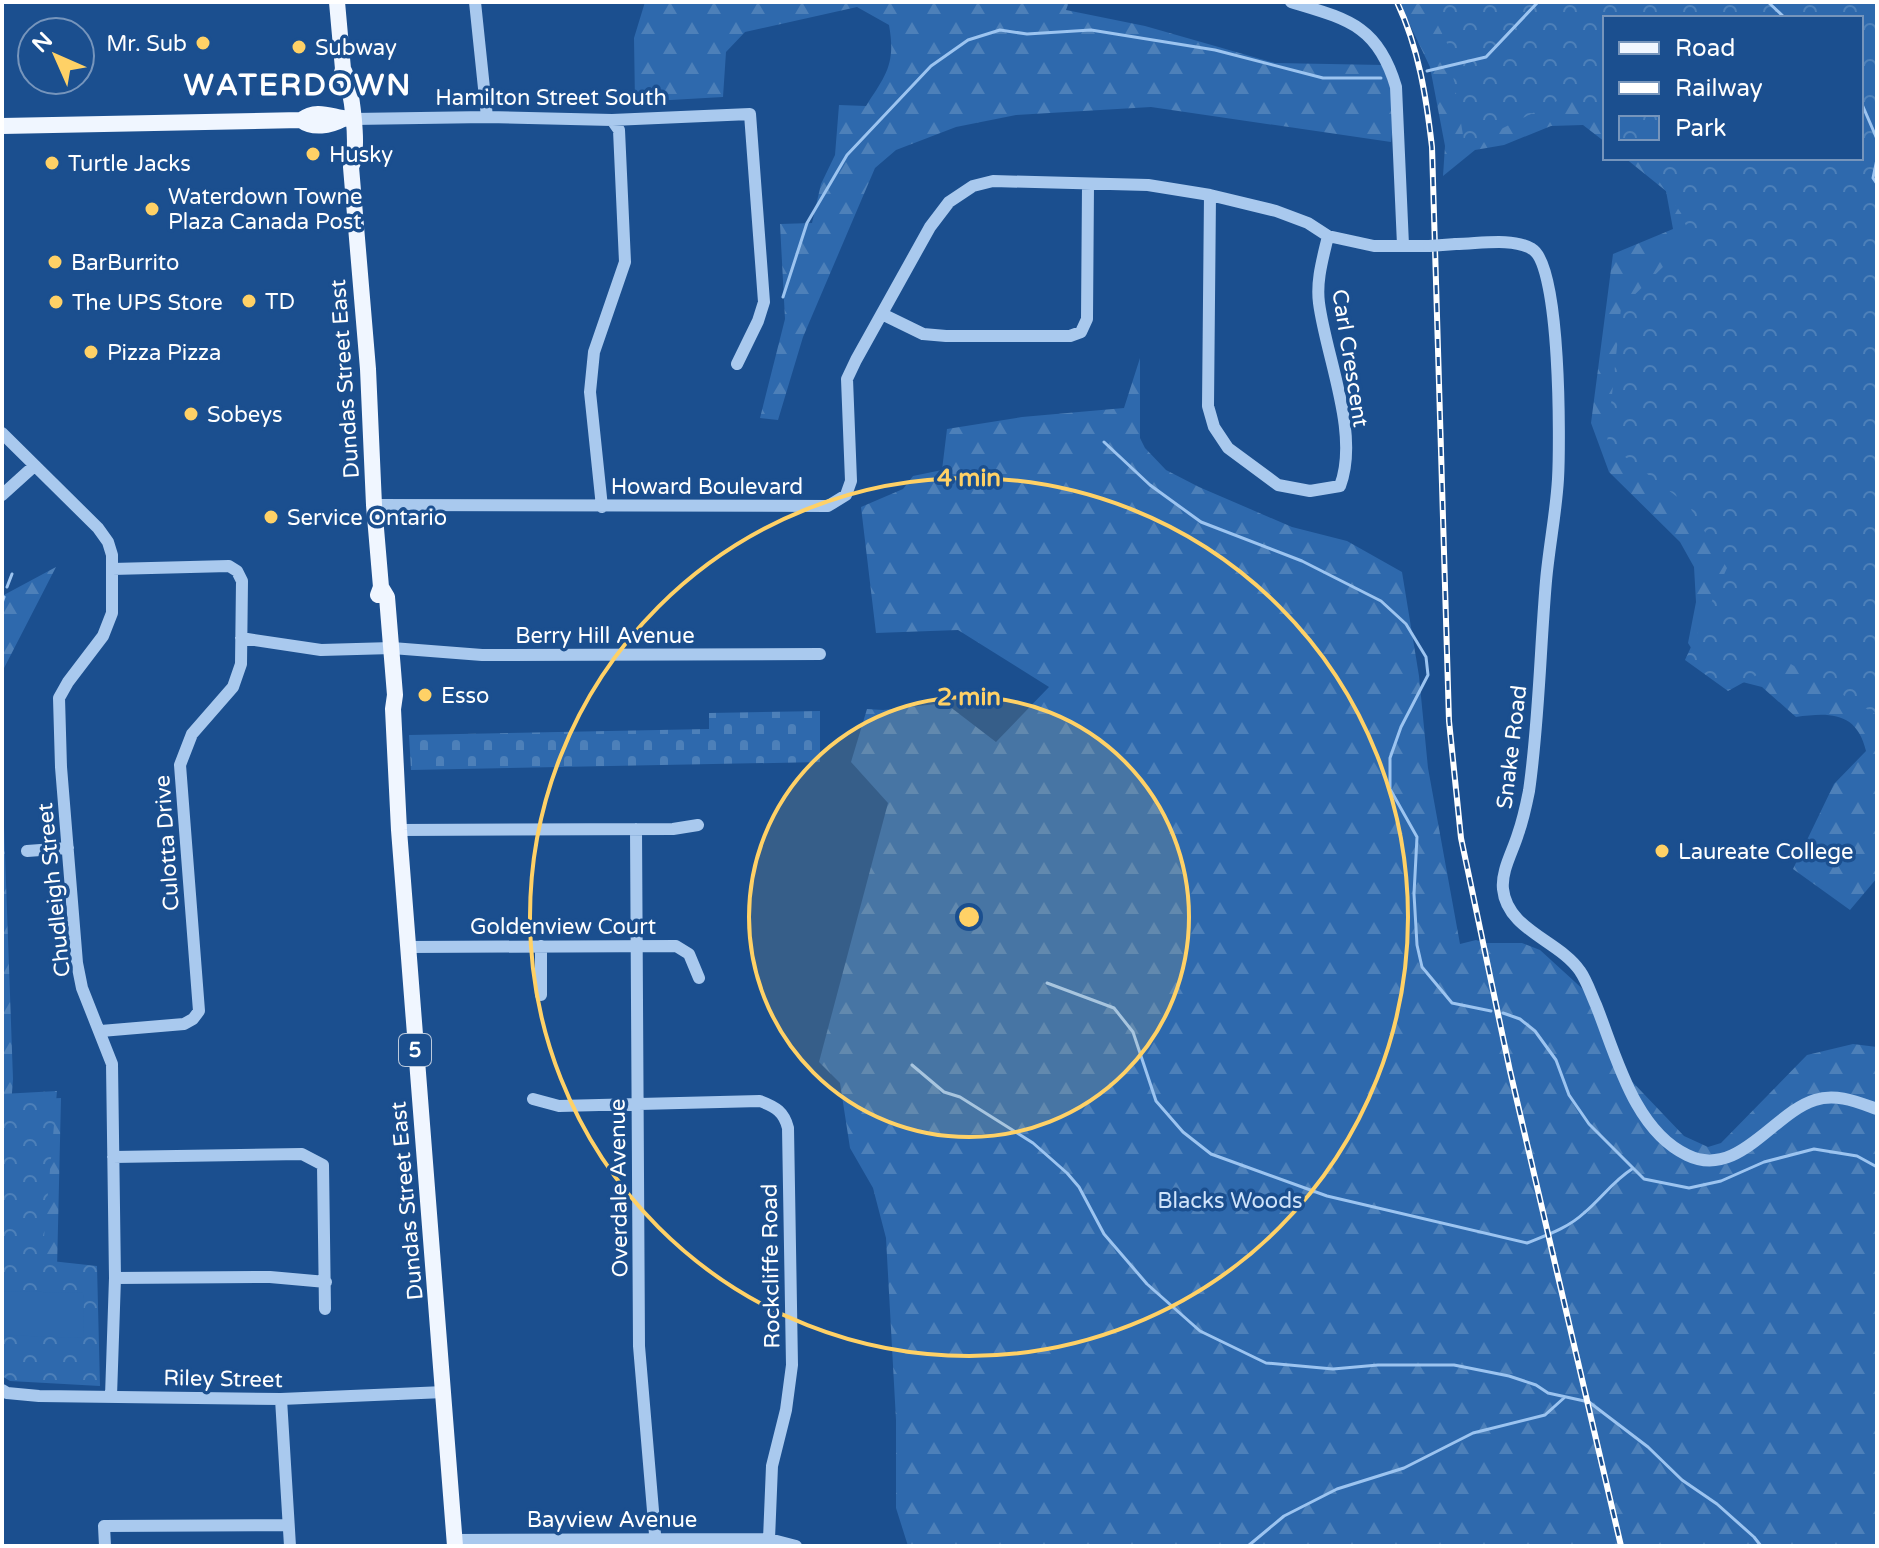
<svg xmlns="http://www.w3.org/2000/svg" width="1879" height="1548" font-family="'Varela Round',sans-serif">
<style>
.forest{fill:url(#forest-firs)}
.cemetery{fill:url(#cemetery-stones)}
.park{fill:url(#park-crowns)}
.garden{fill:#2e69ad}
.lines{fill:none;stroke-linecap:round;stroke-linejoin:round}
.stream{stroke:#9cc4f0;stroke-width:3}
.minor{stroke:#a9c9ee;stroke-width:12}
.major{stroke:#f0f6ff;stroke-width:16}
.rail-casing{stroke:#fff;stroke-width:6}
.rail{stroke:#1b4f8f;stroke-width:3;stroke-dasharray:9;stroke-linecap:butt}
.minor-bridge{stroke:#a9c9ee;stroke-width:12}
.ring{fill:none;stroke:#ffd166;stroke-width:4}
.poi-dot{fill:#ffd166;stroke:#1b4f8f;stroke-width:3}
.labels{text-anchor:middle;stroke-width:7;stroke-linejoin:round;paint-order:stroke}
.shield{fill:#1b4f8f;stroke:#bbcadd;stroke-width:2}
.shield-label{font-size:20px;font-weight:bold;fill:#fff}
.poi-label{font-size:22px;fill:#fff;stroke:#1b4f8f;text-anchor:start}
.street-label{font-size:22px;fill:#fff;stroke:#1b4f8f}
.park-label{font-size:22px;fill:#cfe3fa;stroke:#1b4f8f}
.district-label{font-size:30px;font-weight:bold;letter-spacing:2px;fill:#fff;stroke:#1b4f8f}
.centre{fill:#ffd166;stroke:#1b4f8f;stroke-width:4}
.ring-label{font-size:24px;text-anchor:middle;font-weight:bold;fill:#ffd166;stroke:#1b4f8f;stroke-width:7;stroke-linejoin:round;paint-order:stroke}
</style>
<defs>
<pattern id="forest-firs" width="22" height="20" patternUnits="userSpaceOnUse" patternTransform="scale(2)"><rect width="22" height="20" fill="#2e69ad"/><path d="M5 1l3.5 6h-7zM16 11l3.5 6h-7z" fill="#4d80b9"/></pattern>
<pattern id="cemetery-stones" width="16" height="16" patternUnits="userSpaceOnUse" patternTransform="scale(2)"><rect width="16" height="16" fill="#2e69ad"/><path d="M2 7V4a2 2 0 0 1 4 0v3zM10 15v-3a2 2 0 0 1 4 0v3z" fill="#4d80b9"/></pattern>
<pattern id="park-crowns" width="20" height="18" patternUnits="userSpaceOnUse" patternTransform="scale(2)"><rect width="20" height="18" fill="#2e69ad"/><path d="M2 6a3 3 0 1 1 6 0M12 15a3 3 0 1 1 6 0" fill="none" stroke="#4d80b9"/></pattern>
</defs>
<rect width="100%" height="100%" fill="#1b4f8f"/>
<!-- forest -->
<path class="forest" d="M645,2H1069L1066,10L1145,26L1275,63L1383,65L1396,105L1391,142L1151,107L1016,115L956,127L896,150L875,168L803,337L778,420L760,418L785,319L780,224L812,223L821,184L835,155L839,105L866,106C886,75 896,64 889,25L857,7L745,32L726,52L723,97L635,102L634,38Z
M1399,2H1877V878L1850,910L1793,869L1834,784L1866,751C1857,712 1830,712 1796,717L1762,687L1707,673L1688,643L1696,602L1694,567L1680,542L1609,472L1591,423L1613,254L1673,229L1666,191L1625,158H1861V18H1605V142L1583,125L1551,126L1504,145L1475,150L1443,176L1445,146L1430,67Z
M1140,358V438L1145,448L1166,470L1199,487L1292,527L1347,541L1402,572L1419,676L1428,768L1460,944L1476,940L1485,943H1522L1540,950L1586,992L1621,1070L1684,1136L1708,1147L1721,1143L1807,1055L1853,1044L1877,1047V1546H908L896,1508V1420L886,1238L873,1188L850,1148L840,1083L819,1062L888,803L851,762L867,709L883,710L945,703L996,742L1049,687L958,630L876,633L861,507L903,489L913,476L942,470L947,429L1022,417L1124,408Z
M56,567L2,672V596Z
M2,770L13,1079L2,1229Z
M61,1098L57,1269H30L38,1099Z"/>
<!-- cemetery -->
<path class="cemetery" d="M820,711V762L411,770L409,735L709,729V713Z"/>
<!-- park -->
<path class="park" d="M1426,2H1877V715L1784,660L1728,691L1685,660L1727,568L1689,506L1607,443L1621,308L1666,264L1688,231L1681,213L1643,158H1861V18H1605V121L1573,93L1465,147L1448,45Z
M57,1091L42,1260L97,1266L100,1386L10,1381L2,1376V1094Z"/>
<!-- garden -->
<path class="garden" d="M2,1291L84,1293L83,1338L2,1335Z"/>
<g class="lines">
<!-- stream -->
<path class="stream" d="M1768,2L1785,18
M1427,71L1486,57L1538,2
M1861,102L1877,139
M1877,159L1873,178L1877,184
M783,297L807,223L847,155L931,66L968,40L1000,30L1027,34L1091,30L1215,50L1323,78H1381
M1104,442L1150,485L1201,522L1302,561L1381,601L1406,624L1426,657L1428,675L1401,727L1390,758V789L1417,837L1414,894L1417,945L1422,967L1452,1003L1491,1011
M7,587L12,574
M2,603L4,597
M1047,983L1114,1008L1133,1032L1156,1101L1183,1132L1211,1154L1327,1196L1527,1243C1547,1235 1568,1228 1584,1213C1601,1199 1613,1181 1632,1169
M2,986V1001
M1503,1013L1520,1019L1535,1031L1556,1060L1569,1095L1589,1124L1644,1179L1689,1188L1721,1181L1764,1162L1814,1149L1857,1156L1877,1167
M912,1065L944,1092L960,1097L1033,1143L1067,1173L1079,1187L1104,1234L1147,1284L1200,1331L1266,1363L1333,1369L1378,1365H1454L1509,1376L1536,1385L1548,1393L1589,1402L1648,1447L1682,1480L1717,1504L1754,1537L1761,1546
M1248,1546L1284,1516L1337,1489L1404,1468L1473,1433L1545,1415L1565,1397"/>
<!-- minor -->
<path class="minor" d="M475,2L487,117
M1291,2C1347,19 1378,25 1396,87L1403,245
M353,119L487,117L612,120L750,114L764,302L758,321L737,364
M1210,195L1208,406L1214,427L1228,448L1278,485L1310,491L1340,486C1360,434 1326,357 1319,303C1316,280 1323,258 1328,236
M1456,244C1478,244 1512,237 1532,249C1561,265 1560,444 1558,479C1556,513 1549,547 1546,581C1540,651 1539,721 1529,791C1526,806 1523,820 1518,834C1513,851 1501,871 1503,889C1507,930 1560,941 1580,971C1587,981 1591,994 1596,1005C1616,1055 1634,1130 1687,1155C1738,1180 1773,1113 1815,1100C1836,1093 1857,1102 1877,1109
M882,314L923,334L946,336H1070L1081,332L1087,319L1088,185
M2,433L98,528L108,542L112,555V613L103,636L68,682L59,698L61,767L77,963L82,988L112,1064L115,1278L111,1396
M2,495L33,467
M374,505L828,506L846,495L851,481L847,379L856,360L930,227L949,202L973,186L993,181L1148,185L1210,195L1276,211L1308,223L1328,236L1374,246H1429
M602,507L590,392L594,352L625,262L619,130L612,120
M241,638L321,650L392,648L482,655L820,654
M636,829L639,1346L656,1546
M399,830L673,829L698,825
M27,851L68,848
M541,946V995
M408,947L676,946L689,954L699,978
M101,1031L184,1024L193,1019L199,1011L180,765L192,734L233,687L241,664L242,581L237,571L229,566L112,569
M533,1099L559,1106L760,1101C776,1107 784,1112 788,1128L792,1365L786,1410L772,1466L769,1539
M113,1157L302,1154L323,1165L325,1309
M115,1278L270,1277L326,1282
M2,1390L7,1393L39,1396L281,1399L444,1392
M281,1399L290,1546
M454,1540L769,1539L796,1546
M105,1546L104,1526L288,1525"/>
<!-- major -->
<path class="major" d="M337,2L343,69L341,76
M343,69C352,85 360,152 351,167L368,369L374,505L381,587L378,595
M301,120C318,108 330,117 348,119
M2,126L301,120C313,129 330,126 343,119
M381,587L387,597L395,695L393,709L399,830L455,1546"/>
<defs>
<path id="rail" d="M1397,2C1419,49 1426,96 1432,147L1449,721L1461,838L1510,1071L1621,1546"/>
</defs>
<!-- rail casing -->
<use href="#rail" class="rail-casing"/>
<!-- rail -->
<use href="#rail" class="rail"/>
<!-- minor-bridge -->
<path class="minor-bridge" d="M1429,246L1456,244"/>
</g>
<!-- distance rings -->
<circle cx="969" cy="917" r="220" fill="#ffd166" fill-opacity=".12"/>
<g class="ring">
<circle cx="969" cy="917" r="220"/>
<circle cx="969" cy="917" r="439"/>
</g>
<!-- markers -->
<g class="poi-dot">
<circle cx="203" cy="43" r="8"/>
<circle cx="299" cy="47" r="8"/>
<circle cx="313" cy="154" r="8"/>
<circle cx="52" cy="163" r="8"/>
<circle cx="152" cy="209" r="8"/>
<circle cx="55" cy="262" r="8"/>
<circle cx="249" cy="301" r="8"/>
<circle cx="56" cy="302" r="8"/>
<circle cx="91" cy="352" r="8"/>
<circle cx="191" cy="414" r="8"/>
<circle cx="271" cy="517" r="8"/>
<circle cx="425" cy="695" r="8"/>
<circle cx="1662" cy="851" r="8"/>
</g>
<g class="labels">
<!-- shield labels -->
<rect class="shield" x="399" y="1034" width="32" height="32" rx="6"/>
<g class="shield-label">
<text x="415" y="1057">5</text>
</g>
<!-- poi labels -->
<g class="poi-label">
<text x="187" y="51" text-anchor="end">Mr. Sub</text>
<text x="315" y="55">Subway</text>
<text x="329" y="162">Husky</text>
<text x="68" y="171">Turtle Jacks</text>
<text x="168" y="204">Waterdown Towne<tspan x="168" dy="25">Plaza Canada Post</tspan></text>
<text x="71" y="270">BarBurrito</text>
<text x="265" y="309">TD</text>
<text x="72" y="310">The UPS Store</text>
<text x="107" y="360">Pizza Pizza</text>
<text x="207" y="422">Sobeys</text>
<text x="287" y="525">Service Ontario</text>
<text x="441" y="703">Esso</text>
<text x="1678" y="859">Laureate College</text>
</g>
<!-- street labels -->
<g class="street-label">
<text x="551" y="105">Hamilton Street South</text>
<text transform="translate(1351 358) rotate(81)" y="8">Carl Crescent</text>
<text transform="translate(344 379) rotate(-94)" y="8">Dundas Street East</text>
<text x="707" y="494">Howard Boulevard</text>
<text x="605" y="643">Berry Hill Avenue</text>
<text transform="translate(1511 747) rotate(-83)" y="8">Snake Road</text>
<text transform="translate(166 843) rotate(-94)" y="8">Culotta Drive</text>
<text transform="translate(53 890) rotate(-96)" y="8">Chudleigh Street</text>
<text x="563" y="934">Goldenview Court</text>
<text transform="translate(618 1188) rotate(-91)" y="8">Overdale Avenue</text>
<text transform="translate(406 1201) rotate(-95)" y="8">Dundas Street East</text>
<text transform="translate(770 1266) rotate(-91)" y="8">Rockcliffe Road</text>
<text transform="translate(223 1378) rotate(1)" y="8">Riley Street</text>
<text x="612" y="1527">Bayview Avenue</text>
</g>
<!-- park labels -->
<g class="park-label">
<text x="1230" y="1208">Blacks Woods</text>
</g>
<!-- district labels -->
<g class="district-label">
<text x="298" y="95">WATERDOWN</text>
</g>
</g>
<circle cx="969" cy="917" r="12" class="centre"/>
<g class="ring-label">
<text x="969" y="486">4 min</text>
<text x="969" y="705">2 min</text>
</g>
<!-- border -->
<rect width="1879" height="1548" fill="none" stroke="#ffffff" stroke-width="8"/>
<!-- legend -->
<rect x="1603" y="16" width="260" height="144" fill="#1b4f8f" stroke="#7695bc" stroke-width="2"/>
<rect x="1619" y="42" width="40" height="12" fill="#f0f6ff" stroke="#7695bc" stroke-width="2"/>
<text x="1675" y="56" font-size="24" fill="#ffffff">Road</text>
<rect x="1619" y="82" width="40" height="12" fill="#ffffff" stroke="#7695bc" stroke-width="2"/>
<text x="1675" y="96" font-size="24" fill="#ffffff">Railway</text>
<rect x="1619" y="116" width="40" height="24" fill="url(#park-crowns)" stroke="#7695bc" stroke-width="2"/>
<text x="1675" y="136" font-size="24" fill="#ffffff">Park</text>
<!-- north arrow -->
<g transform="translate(56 56) rotate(315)"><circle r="38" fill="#1b4f8f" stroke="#7695bc" stroke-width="2"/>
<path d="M0-6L14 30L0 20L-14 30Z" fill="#ffd166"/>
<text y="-12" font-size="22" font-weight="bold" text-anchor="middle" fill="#ffffff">N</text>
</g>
</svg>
